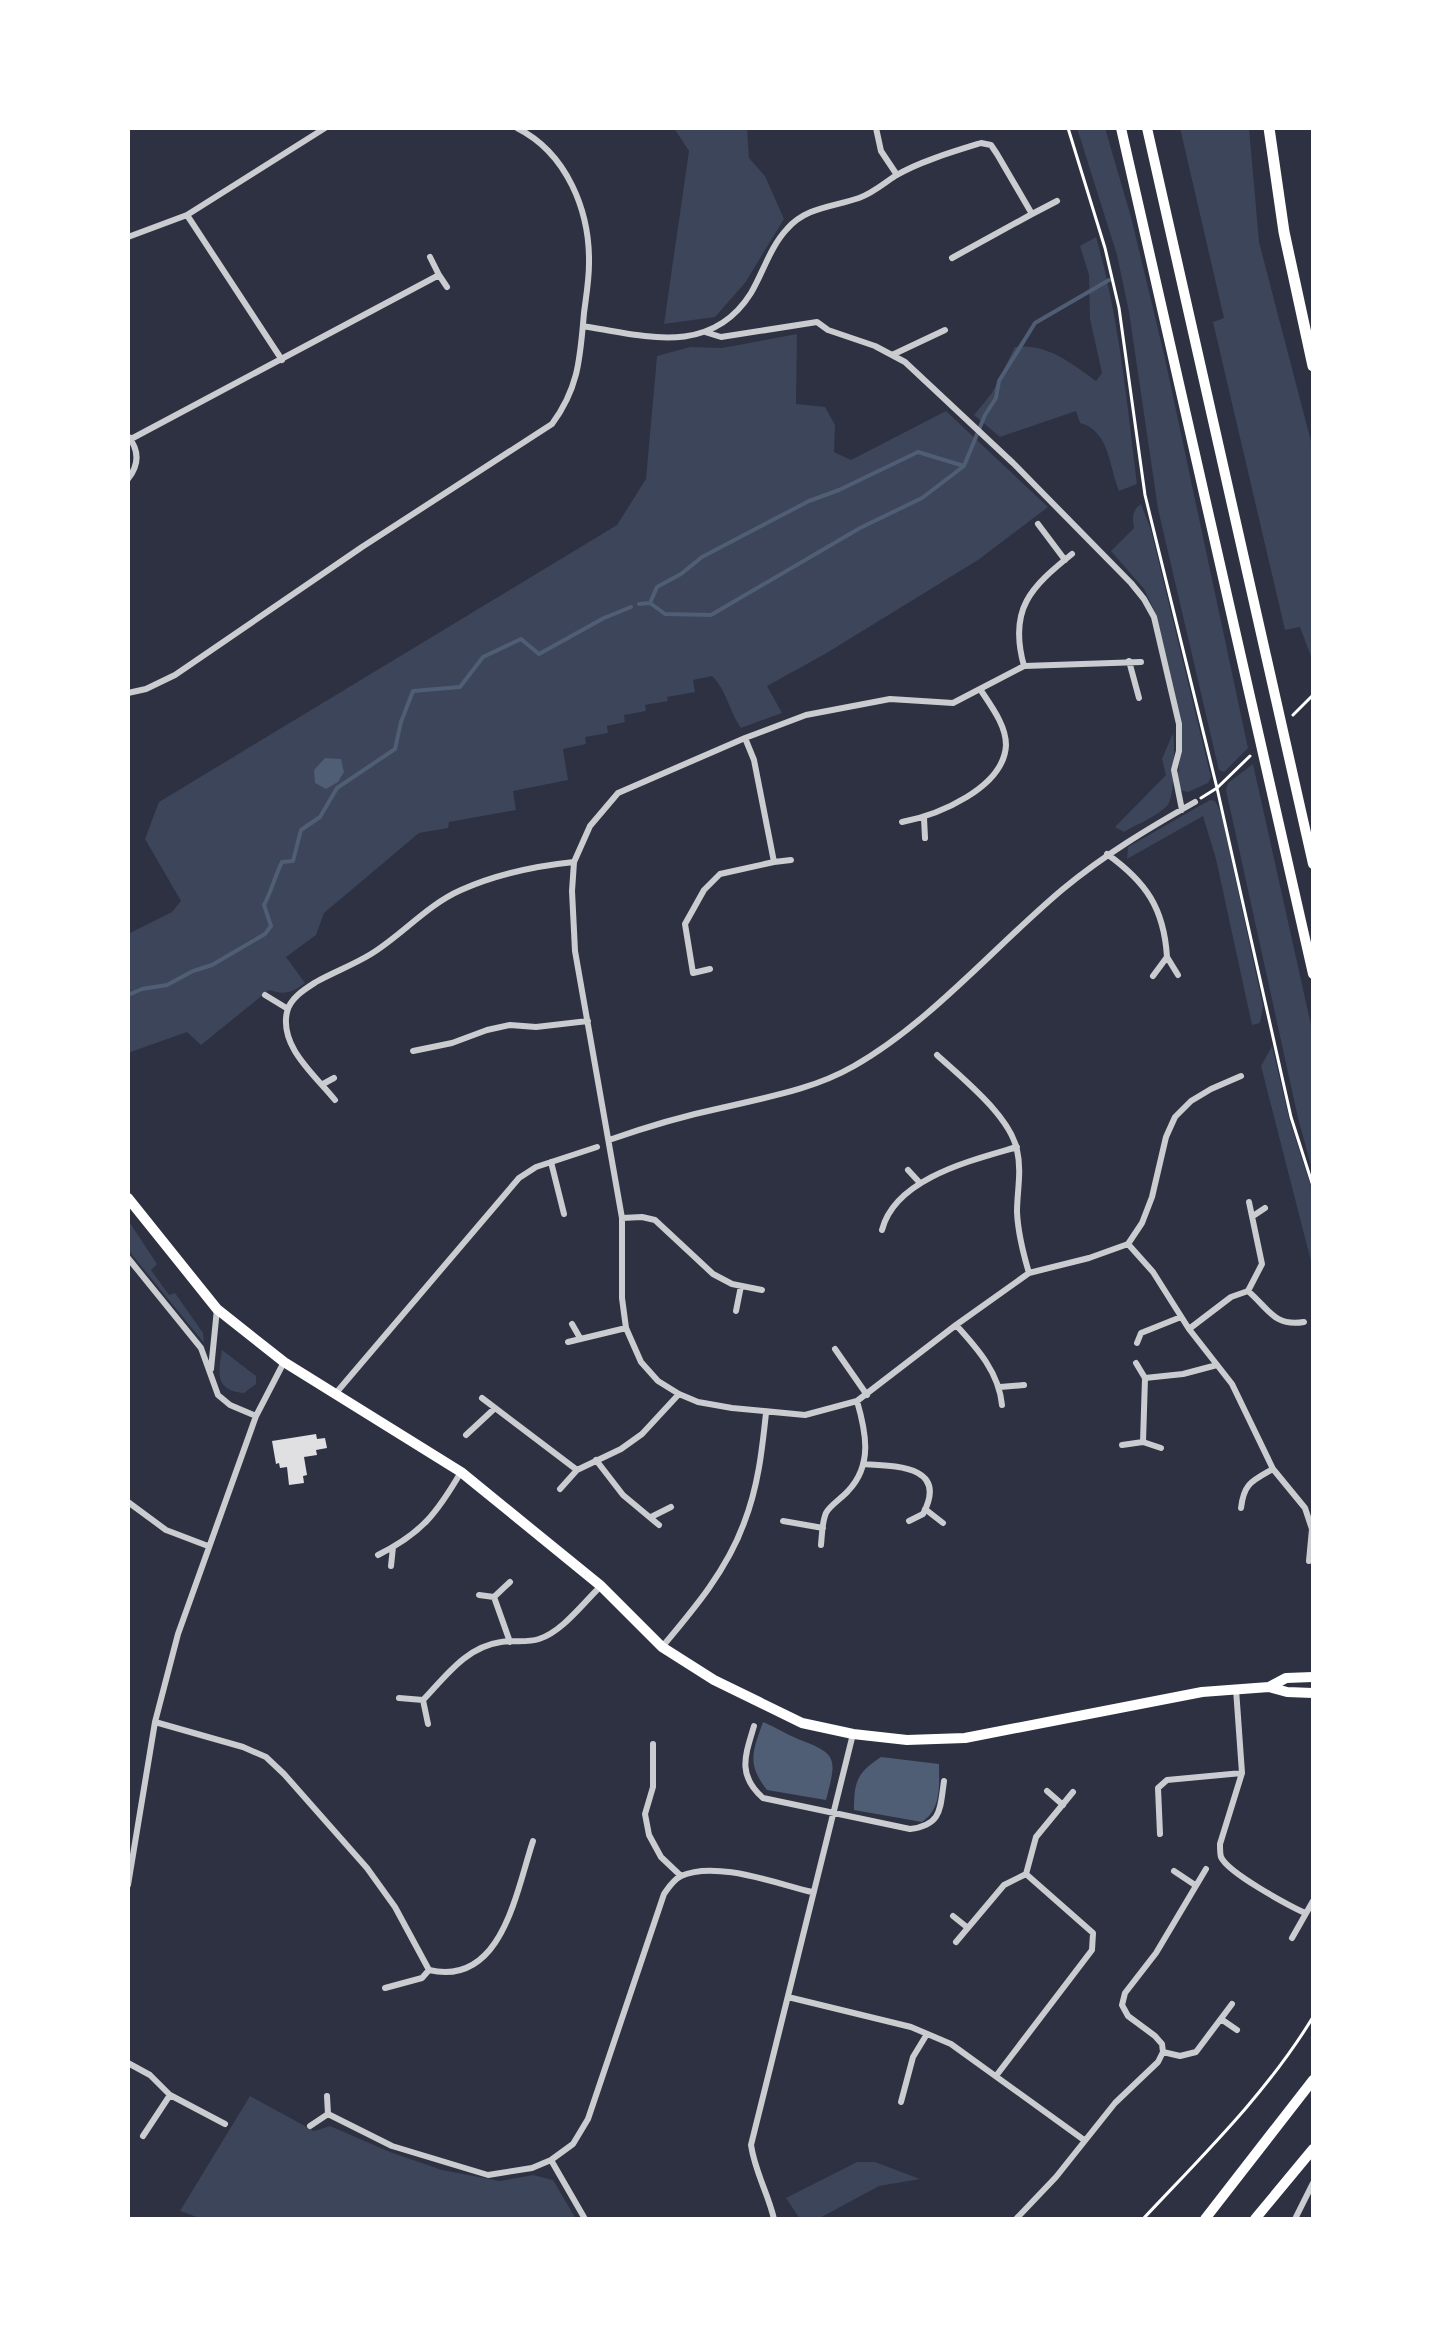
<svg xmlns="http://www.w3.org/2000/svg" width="1441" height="2347" font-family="'PT Sans',sans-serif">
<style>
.green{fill:#3c4559}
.water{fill:#4f5d75}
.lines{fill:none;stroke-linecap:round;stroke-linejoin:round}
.stream{stroke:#4f5d75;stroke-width:4}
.building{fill:#e0e0e3}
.path{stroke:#fff;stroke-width:3}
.minor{stroke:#caccd0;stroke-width:6}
.primary{stroke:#fff;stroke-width:10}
.trunk{stroke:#fff;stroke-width:10}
.motorway{stroke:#fff;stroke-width:11}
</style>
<rect width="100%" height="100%" fill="#2d3142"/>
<!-- green -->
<path class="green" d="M674,128H747L749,158L765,176L784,219L745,283L715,317L664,324L689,151Z
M1077,128H1105L1131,217L1164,354L1248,748L1224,772L1219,770L1217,762L1158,509L1129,312L1117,255Z
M1180,128H1249L1259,242L1313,449V662L1300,627L1285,630L1213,322L1224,318Z
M1096,237C1119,317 1127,402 1137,484L1119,491C1109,467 1110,431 1080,423L1076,411L1000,437L974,415L992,393L1015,347C1047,343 1071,363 1096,381L1102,373L1090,319L1089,275L1080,246Z
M797,334L796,404L825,407L835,425L834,452L851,460L946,411L1048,507L978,560L825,654L767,686L782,713L741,728C729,711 727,691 712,676L693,680L695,692L667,697L668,701L645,705L646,711L624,715L625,722L607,726L608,733L585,737L586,744L563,749L568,780L513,791L516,810L449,822L448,828L419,833L324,913L316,935L286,957L305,983C292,993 285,995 269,990L201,1045L187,1032L128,1053V934L172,912L181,901L145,839L159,802L617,525L646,479L657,356L690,347L722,348Z
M1141,504L1151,530L1211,777L1208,783L1188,792L1179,790L1177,782L1182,743L1181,723L1155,612L1144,589L1111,551L1134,528C1132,518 1132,510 1141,504Z
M1173,733C1175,745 1175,799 1167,806C1156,817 1137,824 1124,832L1115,827L1166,775L1162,759Z
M1253,764L1313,1034V1173L1298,1118L1226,790L1228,783Z
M1210,800L1215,801L1221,812L1263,1006L1260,1023L1252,1025L1216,859L1203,816L1127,859L1128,847Z
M1272,1046L1290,1122L1313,1193V1269L1261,1066Z
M128,1220L157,1264L151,1270L169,1295L175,1293L203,1333L204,1343L128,1250Z
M222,1350L256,1376V1384L244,1393C215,1390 218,1374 222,1350Z
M250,2096L314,2131L330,2126L390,2152L442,2170L500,2181L533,2175L553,2180L576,2219H202L180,2211Z
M857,2162H875L920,2179L879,2186L818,2219H800L786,2198Z"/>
<!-- water -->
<path class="water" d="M325,758L341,759L344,772L338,782L326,789L315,783L314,770Z
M763,1722C775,1727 786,1734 798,1739C838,1754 837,1758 826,1800L767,1790C746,1763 753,1751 763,1722Z
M881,1757L939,1764C939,1785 942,1809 922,1822L854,1810C854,1781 857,1773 881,1757Z"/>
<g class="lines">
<!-- stream -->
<path class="stream" d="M650,603L657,587L681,574L702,557L809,501L839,490L918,452L964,466
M639,604L650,603L665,614L711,615L860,528L922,498L964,466L985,415L996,398L999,381L1035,323L1109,280
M128,995L142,989L167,985L193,971L212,965L265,934L271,926L264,905C271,892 275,876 282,862L293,861L301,830L320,817L337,788L395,749L401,722L413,691L460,687L483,657L521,639L539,654L604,618L631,607"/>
</g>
<!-- building -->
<path class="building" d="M316,1434L317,1439L325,1438L327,1448L316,1450L317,1455L304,1457L307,1475L303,1476L304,1483L289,1485L287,1467L280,1468L279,1463L276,1464L272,1441Z"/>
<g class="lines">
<!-- path -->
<path class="path" d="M1068,128L1105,248L1119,308L1145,495L1217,788L1291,1117L1313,1186
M1293,715L1313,695
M1201,798L1217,788L1250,756
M1143,2219C1203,2155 1267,2093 1313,2017"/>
<!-- minor -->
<path class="minor" d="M876,128L881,151L897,175
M187,215L282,360
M128,237L187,215L325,128
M952,258L1032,214
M439,275L447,287
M583,326C644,336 711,357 751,293C763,273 770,247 787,229C806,207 833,207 859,198C873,193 883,184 895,176C918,162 955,151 981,143L991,145L997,154L1032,214L1057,201
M705,332L721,337L817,322L828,330L875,346L905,362L1013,463L1131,583L1144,599L1154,617L1179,724V751L1174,770L1182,810
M892,355L945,330
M128,436C140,451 139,465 128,479
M131,439L439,275L430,257
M1038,524L1065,560
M1129,661L1139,698
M1141,662L1024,666L953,703L890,699L806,715L745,738L618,793L590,826L574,862L572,891L575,951L622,1218V1298L626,1328L641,1362L658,1381L679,1394L698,1402L732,1408L805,1415L857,1401L956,1325L1029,1273L1089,1258L1128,1244L1142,1223L1152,1197L1166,1137L1175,1117L1191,1101L1211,1089L1241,1076
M1024,666C1008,609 1031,587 1072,554
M128,693L146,689L175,675L362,547L552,424C579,387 580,358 584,313C586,297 589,280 589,264C590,211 567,153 517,128
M745,738L754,760L774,862L791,860
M924,818L925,838
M902,822C938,815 1004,788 1006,745C1006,725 991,706 980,689
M1107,854C1146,882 1164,908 1167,957L1153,976
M1167,957L1178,975
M710,969L693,973L685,924L704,890L720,874L774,862
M265,995L288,1009
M413,1051L452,1043L487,1030L510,1025L536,1027L588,1021
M937,1055C962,1078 1010,1116 1017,1150C1022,1171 1017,1191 1017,1212C1018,1234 1023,1253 1029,1273
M323,1084L334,1078
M335,1100C316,1076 279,1047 287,1012C290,998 305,989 316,982C334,972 353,965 371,954C402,935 427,905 461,890C497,874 535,866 574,862
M609,1140C646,1127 683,1116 721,1108C767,1097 812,1090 854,1066C930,1023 996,945 1063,889C1104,855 1149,828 1195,802
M551,1162L564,1214
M908,1170L920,1183
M1253,1216L1265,1208
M622,1218L642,1217L655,1220L713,1274L732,1284L762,1290
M882,1230C895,1178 973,1160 1017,1147
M1128,1244L1153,1272L1189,1329L1232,1384L1273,1469L1305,1508L1312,1529L1309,1561
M128,1258L201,1348L218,1395L230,1405L256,1416
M1248,1291C1269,1309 1274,1327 1304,1322
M736,1311L741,1286
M572,1324L580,1338
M956,1325C978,1349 999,1373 1002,1405
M1189,1329L1231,1297L1248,1291L1262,1264L1249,1202
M568,1342L626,1328
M1137,1343L1141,1333L1181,1317
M835,1349L867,1395
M1136,1363L1145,1378
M211,1369L217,1309
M1000,1387L1024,1385
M336,1393L519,1178L536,1167L597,1147
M482,1398L577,1470
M466,1435L494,1409
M1143,1442L1145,1378L1183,1374L1217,1365
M1122,1445L1143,1442L1161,1448
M596,1460L623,1495L659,1525
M863,1464C895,1466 949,1465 923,1514L909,1521
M560,1489L577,1470L621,1449L642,1434L679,1394
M128,1502L166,1530L208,1546
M1241,1508C1244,1483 1252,1481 1273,1469
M925,1509L943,1523
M651,1517L671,1507
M783,1521L823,1528
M821,1545C822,1535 822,1522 826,1513C829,1506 842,1498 848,1491C873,1465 866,1432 857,1401
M378,1555C422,1533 437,1513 461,1472
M391,1566L393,1547
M479,1595L494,1597L510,1582
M494,1597L510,1642
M662,1647C694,1609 727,1570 744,1523C758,1487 762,1451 766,1413
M1236,1689L1242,1773L1220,1844C1220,1847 1220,1854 1221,1857C1228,1873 1288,1905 1305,1913
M399,1698L423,1700L428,1724
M423,1700C446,1676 466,1647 501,1642C513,1640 528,1643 539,1639C563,1631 583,1603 601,1586
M155,1722L243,1747L266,1757L284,1774L367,1868L395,1907L429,1970C502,1987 516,1892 533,1841
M754,1726C745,1756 737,1775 763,1798L910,1829C942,1825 940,1809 944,1781
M653,1744V1787L645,1814L649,1835L661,1857L681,1876
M1047,1791L1063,1805
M1160,1834L1158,1788L1167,1780L1242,1773
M1174,1871L1195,1885
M1026,1874L1036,1837L1073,1792
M128,1885L155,1722L178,1634L256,1416L284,1362
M953,1916L968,1928
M1292,1938L1313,1901
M956,1942L1004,1885L1026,1874L1093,1933L1092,1950L996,2076
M385,1988L422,1978L429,1970
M788,1997L911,2027L951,2044L1084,2140
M1221,2019L1237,2030
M1163,2052L1180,2056L1196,2052L1232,2004
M128,2063L150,2075L170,2095L225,2124
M327,2096L328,2114L392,2146L488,2175L532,2168L551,2160L573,2144L588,2119L664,1894C669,1887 673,1880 681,1876C716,1860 777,1884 812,1892
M901,2102L913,2057L927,2034
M310,2126L328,2114
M143,2136L170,2095
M551,2160L585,2219
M774,2219C768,2193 755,2172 751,2145L853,1734
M1016,2219L1056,2177L1115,2103L1158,2062L1163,2052L1162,2044L1155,2036L1128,2016L1122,2005L1125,1993L1156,1953L1206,1869
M1295,2219L1313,2183"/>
<!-- primary -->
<path class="primary" d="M128,1198L217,1309L284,1362L461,1472L601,1586L662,1647L714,1680L802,1723L853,1734L907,1740L965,1738L1202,1692L1269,1687L1287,1692L1313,1693
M1269,1687L1286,1678L1313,1677"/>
<!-- trunk -->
<path class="trunk" d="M1121,128L1313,974
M1147,128L1313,864
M1205,2219L1313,2080
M1255,2219L1313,2149"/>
<!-- motorway -->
<path class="motorway" d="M1269,128L1284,232L1313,366"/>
</g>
<!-- border -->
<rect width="1441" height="2347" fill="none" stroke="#ffffff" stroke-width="260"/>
</svg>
